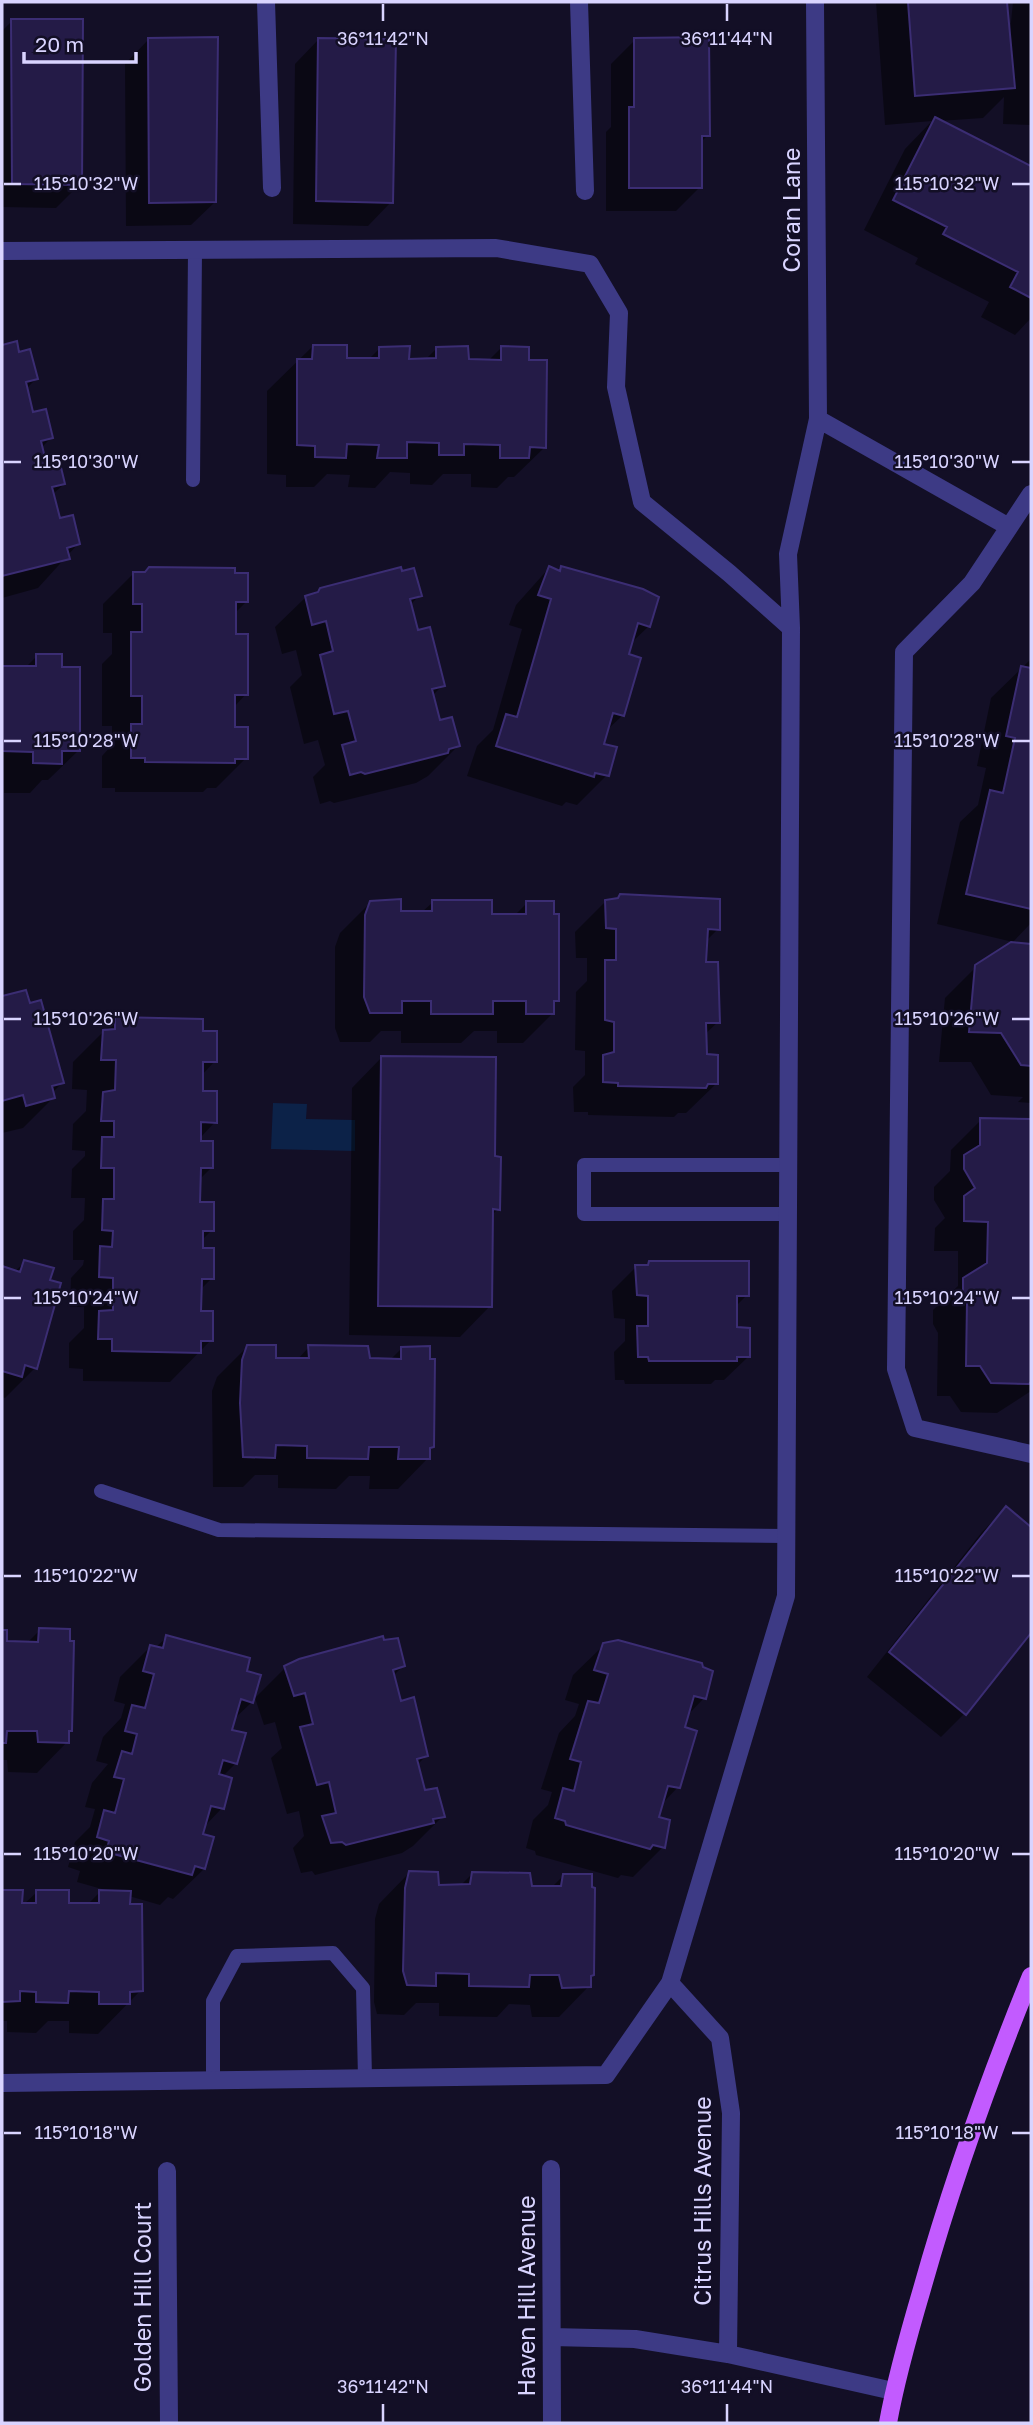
<svg xmlns="http://www.w3.org/2000/svg" width="1033" height="2425" font-family="'Golos Text',sans-serif">
<style>
.water{fill:#0c2248}
.shadow{fill:#0007}
.building{fill:#241b47;stroke:#3b2d73;stroke-width:2}
.lines{fill:none;stroke-linecap:round;stroke-linejoin:round}
.service{stroke:#3d3a85;stroke-width:14}
.minor{stroke:#3d3a85;stroke-width:18}
.primary{stroke:#c25bff;stroke-width:18}
.ticks{fill:none;stroke:#d9d4ff;stroke-width:2.5}
.labels{text-anchor:middle;stroke-width:5;stroke-linejoin:round;paint-order:stroke}
.street-label{font-size:23px;fill:#d9d4ff;stroke:#130f26}
.ticks-label{font-size:18px;text-anchor:middle;fill:#d9d4ff;stroke:#130f26;stroke-width:5;stroke-linejoin:round;paint-order:stroke}
</style>
<rect width="100%" height="100%" fill="#130f26"/>
<!-- water -->
<path class="water" d="M273,1103L307,1104L306,1119L355,1120V1151L271,1149Z"/>
<!-- shadow -->
<path class="shadow" d="M876,2H1006L1009,42L1013,2H1031V125L1003,124L1004,97L983,118L939,121L1031,168V318L1015,335L981,317L989,302L915,264L918,258L864,230L905,149L932,121L885,125Z
M12,21L80,184L56,208L2,207V31Z
M148,40L215,202L191,225L126,226L125,64Z
M318,40L391,202L368,226L293,224L295,64Z
M635,40L708,135L700,143V187L676,211H606V132L611,127V64Z
M15,343L18,354L36,379L26,389L32,414L51,438L41,448L44,460L64,484L52,495L59,521L78,544L38,588L2,598V347Z
M313,346L346,359L368,360L380,348L407,360H425L437,348L467,361H488L501,348L527,362L545,447L514,477H508L497,488L471,487V474H443L432,485L410,484V473L390,472L375,488L348,487L350,475L327,474L314,487H286V475L267,474V391Z
M549,568L558,572L562,568L649,626L630,644L623,715L605,732L602,745L607,775L577,805L566,802L562,806L467,776L477,746L493,730L522,629L509,625L516,605Z
M134,573L247,601L234,614V636L246,694L234,707L233,729L246,758L216,788H207L203,792H115V788H102V756L112,745V726H102V664L112,654V633H103V604Z
M320,589L420,595L410,605L417,632L443,685L432,696L439,723L458,746L428,776L416,783L334,803L330,801L320,804L313,777L325,765L318,740L304,744L290,687L302,675L296,650L282,654L275,627L306,597Z
M37,656L61,669L79,750L48,780H42L30,793H4L2,668H25Z
M1031,659V923L1013,942L937,924L960,822L978,805L986,768L977,766L991,698Z
M433,902L490,916H514L527,903L557,1000L553,1005V1013L523,1043H497V1031H474L461,1043H401V1031H381L370,1042H340L335,1028V947L340,933L370,903L399,913H421Z
M605,902L718,929L705,942L704,964L718,1022L704,1035L705,1056L717,1083L686,1113H678L674,1117L588,1115V1112H574L573,1087L585,1075V1051L575,1050L576,992L587,981V958H576L575,932Z
M1011,944L1031,946V1103L1018,1102L1023,1097L991,1095L971,1062H939L945,998L976,967Z
M25,992L62,1083L52,1093L53,1098L23,1128L2,1133V998Z
M116,1019L202,1032L215,1061L201,1076V1093L215,1122L200,1138L211,1168L199,1180L198,1204L212,1230L201,1241L212,1278L200,1290V1312L211,1340L170,1382L83,1381V1369L69,1368V1343L84,1328V1307H70L71,1278L83,1265L84,1260H73V1231L84,1220L85,1198H71L72,1169L85,1156V1151L72,1150L73,1124L86,1111L87,1090L72,1089L73,1062Z
M382,1057L493,1158L498,1209L491,1216L490,1306L460,1337L349,1335L352,1088Z
M981,1120L1031,1121V1391L997,1413L961,1412L950,1396H937L938,1333L933,1324V1310L958,1286V1251H934L935,1228L945,1218L934,1200V1187L950,1171L951,1150Z
M25,1262L35,1368L5,1398L2,1397V1268L14,1272Z
M650,1263L747,1295L735,1307V1329L748,1357L724,1380H715L711,1384H625L624,1380H615L614,1352L625,1341V1319L614,1318L612,1291L636,1267Z
M247,1347L275,1360H297L309,1347L368,1360L389,1361L401,1349L432,1446L428,1450V1458L398,1489H369L370,1476H349L336,1489L278,1488V1475H255L243,1487H213L212,1391L217,1377Z
M1006,1508L1031,1529V1630L965,1713L941,1737L867,1677L982,1532Z
M40,1630L68,1643L71,1730L67,1734V1742L37,1773L8,1772L7,1760H2V1632H6V1643L26,1644Z
M167,1637L244,1672L252,1702L233,1720L230,1731L236,1763L222,1777V1808L204,1827V1869L173,1899L168,1897L160,1905L129,1896L141,1990L98,2034L69,2033V2021H48L36,2033L7,2032V2021H2V1891L21,1892L20,1904H24L37,1892L67,1904L87,1905L100,1892L109,1891L77,1882L80,1871L68,1867L75,1842L90,1827L95,1809L85,1807L92,1783L108,1764L96,1761L103,1737L121,1718L125,1704L114,1701L120,1677L150,1647L155,1648Z
M604,1645L704,1698L686,1717L678,1787L661,1805L657,1818L663,1847L633,1877L621,1875L618,1878L536,1855L535,1851L526,1848L533,1820L548,1805L552,1792L541,1789L559,1733L575,1716L579,1704L565,1700L573,1675Z
M404,1665L393,1676L400,1703L426,1756L416,1766L423,1792L443,1816L413,1846L402,1853L315,1875L312,1871L301,1873L293,1848L304,1836L299,1811L287,1814L271,1758L282,1748L275,1722L264,1725L255,1698L285,1668Z
M409,1873L437,1887L460,1886L472,1874L530,1888H551L563,1876L589,1986L559,2017H532L530,2005L509,2004L497,2017L439,2016V2003H416L404,2015L377,2014L374,2002L375,1919L379,1904Z"/>
<!-- building -->
<path class="building" d="M908,2H1007L1015,88L915,96Z
M11,19H83L82,185L12,184Z
M218,37L216,202L149,203L148,38Z
M709,37L710,136H702V188H629V107H634V38Z
M318,38L396,39L393,203L316,201Z
M935,117L1031,166V298L1010,287L1018,272L943,234L947,227L893,200Z
M17,341L19,352L30,349L38,379L26,382L33,412L46,409L53,438L41,441L45,458L58,455L65,484L52,487L60,518L73,515L80,544L67,548L70,559L2,576V345Z
M313,345H347V358H379V347L410,346L409,359L436,358V347L468,346L469,359L501,360V346L529,347V360H547L546,448L530,447L529,458H500V445L464,444V455H439V443L407,442V458H377L379,445L347,444L346,458L315,457V446L297,445V359H312Z
M549,566L560,571L561,566L643,589L659,597L650,627L638,623L629,654L641,658L624,716L613,713L604,744L617,747L609,776L595,773L594,777L496,746L506,714L517,717L551,599L538,595Z
M149,567L235,568V573H248V602H236V634H248V695H235V727H248V759H235V763L145,762V758H131V724H142V696H131V632H142V604H133V572H145Z
M401,567L402,571L414,568L422,596L410,599L418,630L430,627L445,686L432,689L440,720L452,717L460,746L449,749L448,753L365,774L361,772L350,775L342,745L356,741L348,711L334,714L320,655L333,651L326,621L312,625L305,596L318,592L320,588Z
M36,654H62V667H80V751H62V764L33,763V752L2,751V666H36Z
M1021,666L1031,668V909L966,894L990,790L1003,793L1015,738L1006,736Z
M620,894L720,899V930L708,929L706,962H718L720,1023H706L707,1054L718,1055V1084H708L706,1088L618,1086V1083L603,1082V1055L614,1052V1022L605,1020V960H616V929L606,928L605,900L618,898Z
M401,899V911H432V900H492V914H526V901H554V914H559V1001H554V1014H526V1001H493V1014H431V1001H402V1013H370L364,997L365,915L370,901Z
M1011,942L1031,944V1066L1021,1065L1001,1033L969,1032L975,965Z
M26,990L30,1003L41,1000L64,1083L52,1086L55,1098L26,1106L23,1095L2,1101V996Z
M115,1017L203,1019V1031H217V1062H203V1091H217V1123L201,1122V1141H213V1168H201L200,1202H214V1231H203V1248H214V1279H202L201,1311H213V1341H201V1353L112,1351V1339H98L99,1311L113,1310V1278L99,1277L100,1246L112,1247L113,1231L102,1230L103,1199H114V1168H101L102,1137H114V1121H101L103,1092L115,1090L116,1060H101L103,1030L115,1029Z
M381,1056L496,1057L495,1156L501,1157L500,1210L493,1209L492,1307L378,1306Z
M980,1118L1031,1119V1382L1029,1384L991,1383L980,1366H966L967,1302L963,1294V1278L987,1263L988,1222L964,1221V1196L975,1188L964,1169V1155L980,1145Z
M24,1260L54,1268L50,1280L61,1283L37,1369L25,1365L22,1377L2,1371V1266L20,1272Z
M649,1261H749V1296H737V1327L750,1328V1357H737V1361H649L648,1357H638L637,1326H648V1296L637,1295L635,1265H648Z
M247,1345H276V1358H309L308,1345L368,1346L370,1358L401,1359V1347L430,1346V1359H435L434,1447L430,1448V1459H398L399,1447H369L368,1459L307,1458V1446L276,1445L275,1458L243,1457L240,1403L242,1360Z
M1006,1506L1031,1527V1633L966,1715L889,1652Z
M39,1628L70,1629V1641H74L72,1731H69V1743L38,1742L37,1731H7L6,1743H2V1630H7V1641L38,1642Z
M166,1635L250,1658L247,1671L261,1675L253,1703L241,1699L232,1730L246,1733L237,1764L223,1760L219,1774L232,1778L224,1809L211,1806L203,1834L214,1837L205,1869L195,1866L192,1875L106,1852L109,1841L97,1837L104,1810L115,1813L124,1779L114,1777L122,1751L132,1754L137,1734L125,1731L132,1705L145,1708L154,1674L143,1671L150,1645L163,1648Z
M383,1636L384,1640L398,1638L405,1666L393,1670L401,1701L414,1697L428,1756L417,1759L425,1790L437,1788L445,1817L433,1819L434,1823L346,1845L342,1842L331,1843L322,1816L336,1813L329,1782L317,1785L300,1727L313,1724L305,1693L294,1696L284,1666L299,1659Z
M618,1640L702,1663L703,1667L713,1671L706,1699L694,1696L685,1727L697,1731L680,1788L668,1786L659,1817L670,1820L665,1848L653,1845L650,1849L566,1825L565,1821L555,1818L563,1788L574,1791L581,1762L570,1759L588,1701L599,1703L608,1674L594,1670L603,1643Z
M409,1871L438,1872L439,1885L470,1884L472,1872L530,1873L532,1886H561L563,1874H592V1887L595,1888L594,1975L591,1976V1987L562,1988L559,1975H530L529,1987L469,1986V1974L436,1973V1986L407,1985L403,1971L405,1888Z
M2,1890H23L22,1903H36V1890H69V1903H99V1890L131,1891L130,1904H142L143,1991L130,1992V2004H99V1992L69,1991L68,2003L36,2002V1992L20,1991V2001L2,2002Z"/>
<g class="lines">
<!-- service -->
<path class="service" d="M193,480L195,250
M787,1214H584V1165H788
M101,1491L219,1530L786,1536
M213,2080V2001L237,1956L333,1953L363,1988L365,2078"/>
<!-- minor -->
<path class="minor" d="M266,2L272,188
M579,2L585,191
M2,251L496,248L590,264L619,313L616,387L642,502L729,573L791,628L786,1596L670,1983L606,2075L2,2083
M818,419L1009,527
M1031,494L972,583L904,652L896,1369L915,1428L1031,1454
M791,628L788,554L818,419L815,2
M670,1983L720,2038L731,2113L728,2354
M551,2169L552,2423
M167,2171L169,2423
M552,2337L635,2339L728,2354L893,2391"/>
<!-- primary -->
<path class="primary" d="M888,2423C896,2378 909,2333 922,2289C952,2182 989,2079 1031,1976"/>
</g>
<!-- ticks -->
<path class="ticks" d="M383,4V21M727,4V21M4,184H21M1012,184H1030M4,462H21M1012,462H1030M4,741H21M1012,741H1030M4,1019H21M1012,1019H1030M4,1298H21M1012,1298H1030M4,1576H21M1012,1576H1030M4,1854H21M1012,1854H1030M4,2133H21M1012,2133H1030M383,2404V2422M727,2404V2422"/>
<g class="labels">
<!-- street labels -->
<g class="street-label">
<text transform="translate(792 210) rotate(-90)" y="8">Coran Lane</text>
<text transform="translate(703 2201) rotate(-90)" y="8">Citrus Hills Avenue</text>
<text transform="translate(527 2296) rotate(-90)" y="8">Haven Hill Avenue</text>
<text transform="translate(143 2297) rotate(-90)" y="8">Golden Hill Court</text>
</g>
</g>
<g class="ticks-label">
<text x="383" y="45">36°11'42"N</text>
<text x="727" y="45">36°11'44"N</text>
<text x="86" y="190">115°10'32"W</text>
<text x="947" y="190">115°10'32"W</text>
<text x="86" y="468">115°10'30"W</text>
<text x="947" y="468">115°10'30"W</text>
<text x="86" y="747">115°10'28"W</text>
<text x="947" y="747">115°10'28"W</text>
<text x="86" y="1025">115°10'26"W</text>
<text x="947" y="1025">115°10'26"W</text>
<text x="947" y="1304">115°10'24"W</text>
<text x="86" y="1304">115°10'24"W</text>
<text x="947" y="1582">115°10'22"W</text>
<text x="86" y="1582">115°10'22"W</text>
<text x="947" y="1860">115°10'20"W</text>
<text x="86" y="1860">115°10'20"W</text>
<text x="86" y="2139">115°10'18"W</text>
<text x="947" y="2139">115°10'18"W</text>
<text x="383" y="2393">36°11'42"N</text>
<text x="727" y="2393">36°11'44"N</text>
</g>
<!-- border -->
<rect width="1033" height="2425" fill="none" stroke="#d9d4ff" stroke-width="7"/>
<!-- scale -->
<path d="M24 52v10h112v-10" fill="none" stroke="#d9d4ff" stroke-width="3.5"/>
<text x="35" y="52" font-size="21" fill="#d9d4ff" stroke="#130f26" stroke-width="5" paint-order="stroke">20 m</text>
</svg>
